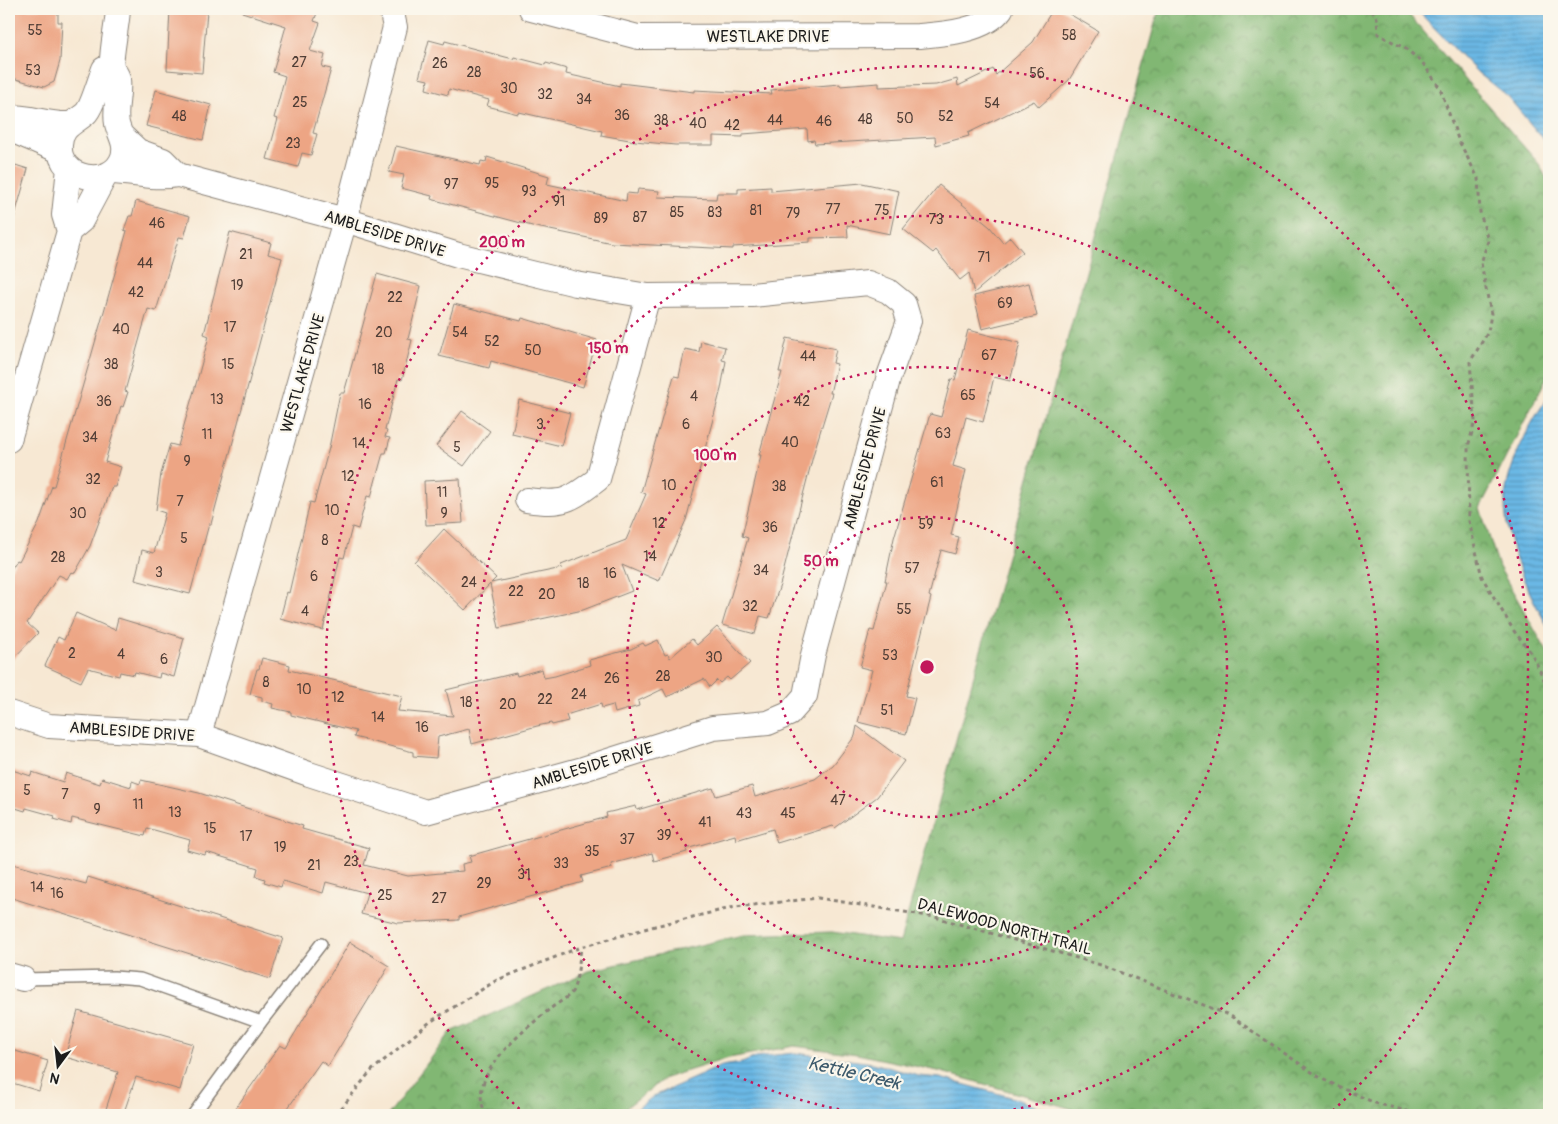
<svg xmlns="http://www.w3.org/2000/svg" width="1558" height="1124" font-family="Pangolin,sans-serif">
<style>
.forest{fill:url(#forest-crowns);stroke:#4e6a48}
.water{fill:url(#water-rules);stroke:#446a80}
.building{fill:#eda584}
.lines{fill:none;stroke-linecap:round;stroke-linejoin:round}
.lane-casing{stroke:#8a8278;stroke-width:14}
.street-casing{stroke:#8a8278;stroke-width:26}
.path{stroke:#8a8278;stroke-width:3;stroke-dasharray:4 4;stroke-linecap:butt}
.lane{stroke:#fff;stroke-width:11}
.street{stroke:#fff;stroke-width:24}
.ring{fill:none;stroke:#c2185b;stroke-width:2.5;stroke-dasharray:2.5 5}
.labels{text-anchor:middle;stroke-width:4.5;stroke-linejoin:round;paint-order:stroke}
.number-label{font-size:14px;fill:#503e36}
.street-label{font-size:16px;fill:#1c1c1c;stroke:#fbf7ec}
.water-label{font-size:18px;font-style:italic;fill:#3c5a6c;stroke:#fbf7ec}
.centre{fill:#c2185b;stroke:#fbf7ec;stroke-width:2.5}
.ring-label{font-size:15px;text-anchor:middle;font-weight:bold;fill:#c2185b;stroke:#fbf7ec;stroke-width:4.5;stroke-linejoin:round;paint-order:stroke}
</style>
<defs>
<pattern id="forest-crowns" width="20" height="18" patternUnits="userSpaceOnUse" patternTransform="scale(1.25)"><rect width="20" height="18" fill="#81b773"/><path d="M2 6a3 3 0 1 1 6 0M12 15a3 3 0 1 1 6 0" fill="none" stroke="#69945e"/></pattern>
<pattern id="water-rules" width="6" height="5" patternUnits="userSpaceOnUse" patternTransform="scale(1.25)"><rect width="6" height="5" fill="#6bb8e5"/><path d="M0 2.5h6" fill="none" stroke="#5795b9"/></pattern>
</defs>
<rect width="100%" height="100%" fill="#fbf7ec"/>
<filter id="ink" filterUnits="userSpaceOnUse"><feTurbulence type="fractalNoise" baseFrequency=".02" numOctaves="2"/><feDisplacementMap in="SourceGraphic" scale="10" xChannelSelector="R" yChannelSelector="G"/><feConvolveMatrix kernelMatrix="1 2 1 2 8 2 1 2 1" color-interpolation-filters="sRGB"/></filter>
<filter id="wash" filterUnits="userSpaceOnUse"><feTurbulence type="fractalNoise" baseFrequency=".0096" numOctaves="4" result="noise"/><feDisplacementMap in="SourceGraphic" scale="20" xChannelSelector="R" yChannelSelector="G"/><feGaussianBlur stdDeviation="1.12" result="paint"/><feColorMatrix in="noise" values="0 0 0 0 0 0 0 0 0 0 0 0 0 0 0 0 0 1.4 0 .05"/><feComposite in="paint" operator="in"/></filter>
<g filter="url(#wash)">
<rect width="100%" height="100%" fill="#f7e8d3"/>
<!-- forest -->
<path class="forest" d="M1159,9H1404L1539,164L1549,183V373L1480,508L1499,567L1549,655V1115H1094L938,1071L857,1054L794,1046L729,1058L665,1078L616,1115H388L451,1032L589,971L743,935L832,932L900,942Z"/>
<!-- water -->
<path class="water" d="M1416,9H1549V146L1507,96L1478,73Z
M1549,396V629C1527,590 1505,546 1505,500C1506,469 1531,420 1549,396Z
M795,1053L873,1063L919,1076L940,1078L1011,1097L1034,1106L1068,1115H628L654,1096L721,1066L742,1063L756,1057Z"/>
<g id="blocks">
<!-- building -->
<path class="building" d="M12,9H58V22H62L60,61L54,82L44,87L9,77Z
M170,9L207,11L202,73L167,70Z
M243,9H304L317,13L314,21L320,23L310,51L325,55L322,67L331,69L313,133L317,134L311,155L302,153L298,167L267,159L278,119L274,118L285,76L273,72L286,26L242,12Z
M1053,9H1061L1098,31L1069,80L1039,107L1034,101L968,133L969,136L936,145L935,137L815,144L814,140L808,141L807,129L743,134V137L713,136V145H675L635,141L601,135L602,131L519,112L518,114L487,106L489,100L449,89L448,95L426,89L428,80L419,78L429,40L444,44L445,41L513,59L514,57L545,65L546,63L567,69L566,74L620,86V83L694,92V90L772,94L771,90L840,84V86L879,83V87L936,85L957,79L958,86L993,69L996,75L1033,42Z
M156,90L211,105L203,140L146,126Z
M396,146L480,165L481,161L486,162L487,157L549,176L547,184L626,201L627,193L637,194L638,189L659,191L658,197L716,199L717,193H738V189L771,187V191L862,183L899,191L890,234L847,225L848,237L810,238V242L733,247V249L612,243L536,227L431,199L432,196L401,188L404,175L389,172Z
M9,163L28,169L13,222L9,221Z
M939,185L990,227L1003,243L1010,237L1023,252L974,293L969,273L960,280L936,250L933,253L903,229Z
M136,201L190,216L184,238L179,237L156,311L148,309L125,391L128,392L123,407L121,406L105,462L121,467L115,487H112L90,546L75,573L71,572L67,579L59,575L27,623L38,633L9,663V572L17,560L19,561L39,523L52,486H54L127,231L124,230L129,216H132Z
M230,232L271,243L268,254L282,258L211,524H209L190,594L135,580L142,550L154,553L165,513L156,510L161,474L170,444L178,446L198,377L209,336L204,334Z
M377,274L421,286L408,339L412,340L402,380L398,379L385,430L387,431L385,437L390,438L386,453H383L371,497L367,496L358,529L352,527L344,558L340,557L323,630L280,619L287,592L289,593L310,502L314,503L329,448L340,393H344Z
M1029,283L1037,316L982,329L974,296Z
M454,304L521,321L522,318L597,340L583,387L491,361L489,368L439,356Z
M968,330L1020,343L1010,381L994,377L983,422L966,417L953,466L966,470L951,535L959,537L955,554L941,550L929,596L931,597L906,696L915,698L906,734L858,722L872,670L860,667L870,630L874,631L887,581H885L894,538L930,414L941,417L951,379L955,380Z
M787,338L836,349L833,363L837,364L830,393H832L814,452L780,585L769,618L760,616L755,634L722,625L748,538L742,536L761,455H759L782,372H779Z
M701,341L725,347L722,360L726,361L721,389L686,520L659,581L622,565L632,591L583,610L499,628L490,584L465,610L414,562L444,529L496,578L491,583L562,568L561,565L626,540L646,494L641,492L674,376L679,377L685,349L699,352Z
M519,400L570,413L561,446L512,434Z
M462,411L490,431L464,466L436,446Z
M460,479L463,523L426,525L424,481Z
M76,613L115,630L118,618L184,638L174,677L160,673L159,678L135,672L134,675L120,672L119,676L88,668L81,682L45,666L58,637L64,640Z
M717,627L750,663L730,680L727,677L720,683L717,680L710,687L704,679L667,697L663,689L638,701L639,706L615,713L613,705L602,708L601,704L566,715L568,721L552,725L551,723L537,726L472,744L469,729L438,737L436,758L413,756V752L354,737L356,731L291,715V712L272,708L273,704L262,701V697L250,694L257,669H259L262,658L290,665L289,670L402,696L398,711L453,716L446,690L516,673L517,676L542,669L544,678L555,676L590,665L589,660L631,649L643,643L645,646L658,640L665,655L668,654L670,658L692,639L697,645Z
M857,726L904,761L877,797L835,828L833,826L777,843L773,829L736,840L735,835L686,849L687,852L654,861L652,853L611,864L612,868L581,876L583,882L459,917V920L398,923L361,914L367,893L326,882L323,893L283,881L281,887L264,882L265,879L256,876L258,868L206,852L205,855L187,850L190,840L147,828L145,836L72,818L71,824L54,819L55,816L26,808L25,811L9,806V769L31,776L32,772L63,782L66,773L100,784L102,778L131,787L132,781L140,784L141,780L199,793L303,826L302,829L369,848L364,865L408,876L463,871L462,864L471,862L469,856L607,817L606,813L636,806L637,810L713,788L716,796L752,786L755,797L815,779L833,765L855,736Z
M9,863L86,884L88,877L283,938L270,979L9,897Z
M350,942L389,966L328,1066L321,1061L283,1115H231L280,1045L286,1048Z
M78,1011L193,1044L180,1090L136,1077L123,1115H104L118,1072L65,1057Z
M9,1049L48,1061L39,1091L9,1082Z"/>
</g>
</g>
<g filter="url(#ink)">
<use href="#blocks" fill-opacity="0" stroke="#8a8278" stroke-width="1"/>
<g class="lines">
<defs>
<path id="lane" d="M23,979L114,977L140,979L261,1022L193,1115
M261,1022L321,944"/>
<path id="street" d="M531,9L638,37L919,36C944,34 985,31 1001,9
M111,66L104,69C100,79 92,108 85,114C73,124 61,127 60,145C57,180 112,190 123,157C127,144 120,136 117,124C114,109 120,94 118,79C117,73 112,70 112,66C110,58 118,20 118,9
M9,117C29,116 48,125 69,124
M9,129L60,151
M122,136L138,151L163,160L178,175
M69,231L64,215L69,168
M9,440L69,231L81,221L105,176
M527,500C564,505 569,501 598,479L648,296
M9,713L49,726L199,735L309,774L426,812L583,769L713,728L768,723L789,714L805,696L813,655L889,376L909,321L904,304L888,291L868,283L752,295L648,296L576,284L458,255L345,220L178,175C154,179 135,173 112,172
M199,735L345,220L395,27L391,9
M9,975L23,979"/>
</defs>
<!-- lane casing -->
<use href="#lane" class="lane-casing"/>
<!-- street casing -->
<use href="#street" class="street-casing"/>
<!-- path -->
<path class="path" d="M1372,9L1377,18L1378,34L1406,49L1422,62L1440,88L1458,139L1478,178L1480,212L1488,241L1481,263L1491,314L1488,332L1470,362L1475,421L1468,447L1469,521L1482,577L1514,631L1532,654L1549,690
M336,1115L370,1072L430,1022L497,980L581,947L655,926L735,907L818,898L935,917L1101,965L1229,1015L1322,1079L1375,1103L1422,1115
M487,1115C462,1078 524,1030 550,1009C556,1004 570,997 573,990C578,978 579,961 581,948"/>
<!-- lane -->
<use href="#lane" class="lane"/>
<!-- street -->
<use href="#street" class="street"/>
</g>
</g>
<!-- distance rings -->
<g class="ring">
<circle cx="927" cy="667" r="150"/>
<circle cx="927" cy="667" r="300"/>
<path d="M876 1115A451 451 0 1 1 978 1115"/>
<path d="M525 1114A601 601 0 1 1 1329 1114"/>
</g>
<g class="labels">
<!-- number labels -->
<g class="number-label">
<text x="35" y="35">55</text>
<text x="1069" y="40">58</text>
<text x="299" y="67">27</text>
<text x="440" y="68">26</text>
<text x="33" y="75">53</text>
<text x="474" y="77">28</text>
<text x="1037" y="78">56</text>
<text x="509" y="93">30</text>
<text x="545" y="99">32</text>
<text x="584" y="104">34</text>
<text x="300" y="107">25</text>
<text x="992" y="108">54</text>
<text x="622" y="120">36</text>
<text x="179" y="121">48</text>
<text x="946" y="121">52</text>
<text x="905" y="123">50</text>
<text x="865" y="124">48</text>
<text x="661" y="125">38</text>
<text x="775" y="125">44</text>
<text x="824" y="126">46</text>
<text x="698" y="128">40</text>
<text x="732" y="130">42</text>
<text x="293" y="148">23</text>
<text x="492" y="188">95</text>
<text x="451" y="189">97</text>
<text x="529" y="196">93</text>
<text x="559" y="206">91</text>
<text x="833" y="214">77</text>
<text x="756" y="215">81</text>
<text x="882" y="215">75</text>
<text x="677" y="217">85</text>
<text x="715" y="217">83</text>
<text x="793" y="218">79</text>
<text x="640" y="222">87</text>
<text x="601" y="223">89</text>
<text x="936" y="224">73</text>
<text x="157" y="228">46</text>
<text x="246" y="259">21</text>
<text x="984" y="262">71</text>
<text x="145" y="268">44</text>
<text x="237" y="290">19</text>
<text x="136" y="297">42</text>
<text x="395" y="302">22</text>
<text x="1005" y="308">69</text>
<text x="230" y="332">17</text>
<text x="121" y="334">40</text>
<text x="384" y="337">20</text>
<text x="460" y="337">54</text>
<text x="492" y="346">52</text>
<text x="533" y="355">50</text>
<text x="989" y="360">67</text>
<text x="808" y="361">44</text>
<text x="111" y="369">38</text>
<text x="228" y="369">15</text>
<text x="378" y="374">18</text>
<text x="968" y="400">65</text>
<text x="694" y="401">4</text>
<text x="217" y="404">13</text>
<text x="104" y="406">36</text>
<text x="802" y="406">42</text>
<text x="365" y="409">16</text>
<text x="540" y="429">3</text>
<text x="686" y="429">6</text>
<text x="943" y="438">63</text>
<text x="207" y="439">11</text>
<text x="90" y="442">34</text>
<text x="790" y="447">40</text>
<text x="359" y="448">14</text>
<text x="457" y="452">5</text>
<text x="187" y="466">9</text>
<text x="348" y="481">12</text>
<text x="93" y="484">32</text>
<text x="937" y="487">61</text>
<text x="669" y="490">10</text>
<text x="779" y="491">38</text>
<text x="442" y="497">11</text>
<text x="180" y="506">7</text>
<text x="332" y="515">10</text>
<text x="78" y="518">30</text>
<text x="444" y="518">9</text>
<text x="659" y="528">12</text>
<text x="926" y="529">59</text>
<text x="770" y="532">36</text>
<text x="184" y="543">5</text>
<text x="325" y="545">8</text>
<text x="650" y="561">14</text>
<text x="58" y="562">28</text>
<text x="912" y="573">57</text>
<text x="761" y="575">34</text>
<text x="159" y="577">3</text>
<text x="610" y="578">16</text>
<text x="314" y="581">6</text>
<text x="469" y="587">24</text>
<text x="583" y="588">18</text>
<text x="516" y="596">22</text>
<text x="547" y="599">20</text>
<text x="750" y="611">32</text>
<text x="904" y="614">55</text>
<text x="305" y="616">4</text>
<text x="72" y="658">2</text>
<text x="121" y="659">4</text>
<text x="890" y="660">53</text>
<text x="714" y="662">30</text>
<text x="164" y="664">6</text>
<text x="663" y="681">28</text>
<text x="612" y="683">26</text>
<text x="266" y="687">8</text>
<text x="304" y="694">10</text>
<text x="579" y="699">24</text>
<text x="338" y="702">12</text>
<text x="545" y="704">22</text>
<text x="466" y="707">18</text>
<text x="508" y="709">20</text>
<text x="887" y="715">51</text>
<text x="378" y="722">14</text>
<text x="422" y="732">16</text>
<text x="27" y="795">5</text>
<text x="65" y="799">7</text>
<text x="838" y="805">47</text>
<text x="138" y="809">11</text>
<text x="97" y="814">9</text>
<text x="175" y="817">13</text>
<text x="744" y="818">43</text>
<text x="788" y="818">45</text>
<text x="705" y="827">41</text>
<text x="210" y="833">15</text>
<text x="664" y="840">39</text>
<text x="246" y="841">17</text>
<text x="627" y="844">37</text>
<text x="280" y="852">19</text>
<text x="592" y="856">35</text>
<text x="351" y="866">23</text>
<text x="561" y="868">33</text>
<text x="314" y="870">21</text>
<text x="524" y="879">31</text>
<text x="484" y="888">29</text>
<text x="37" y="892">14</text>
<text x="57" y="898">16</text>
<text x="385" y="900">25</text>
<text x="439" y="903">27</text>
</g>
<!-- street labels -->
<g class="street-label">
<text x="768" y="42">WESTLAKE DRIVE</text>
<text transform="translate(385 233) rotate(17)" y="6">AMBLESIDE DRIVE</text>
<text transform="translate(302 373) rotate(-74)" y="6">WESTLAKE DRIVE</text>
<text transform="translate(864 468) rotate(-75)" y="6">AMBLESIDE DRIVE</text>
<text transform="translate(132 731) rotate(4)" y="6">AMBLESIDE DRIVE</text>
<text transform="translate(592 765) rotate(-17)" y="6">AMBLESIDE DRIVE</text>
<text transform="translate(1005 926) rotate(15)" y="6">DALEWOOD NORTH TRAIL</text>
</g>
<!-- water labels -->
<g class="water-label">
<text transform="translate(854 1073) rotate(13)" y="6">Kettle Creek</text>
</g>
</g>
<circle cx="927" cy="667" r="8" class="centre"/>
<g class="ring-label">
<text x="502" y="247">200 m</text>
<text x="608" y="353">150 m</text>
<text x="715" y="460">100 m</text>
<text x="821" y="566">50 m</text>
</g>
<!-- margin -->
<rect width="1558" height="1124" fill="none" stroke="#fbf7ec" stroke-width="30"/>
<!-- north arrow -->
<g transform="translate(58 1066) rotate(195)" stroke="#fbf7ec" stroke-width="4" paint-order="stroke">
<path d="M0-4L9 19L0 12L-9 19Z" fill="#1c1c1c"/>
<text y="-8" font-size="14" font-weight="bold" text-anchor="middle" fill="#1c1c1c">N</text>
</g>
</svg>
